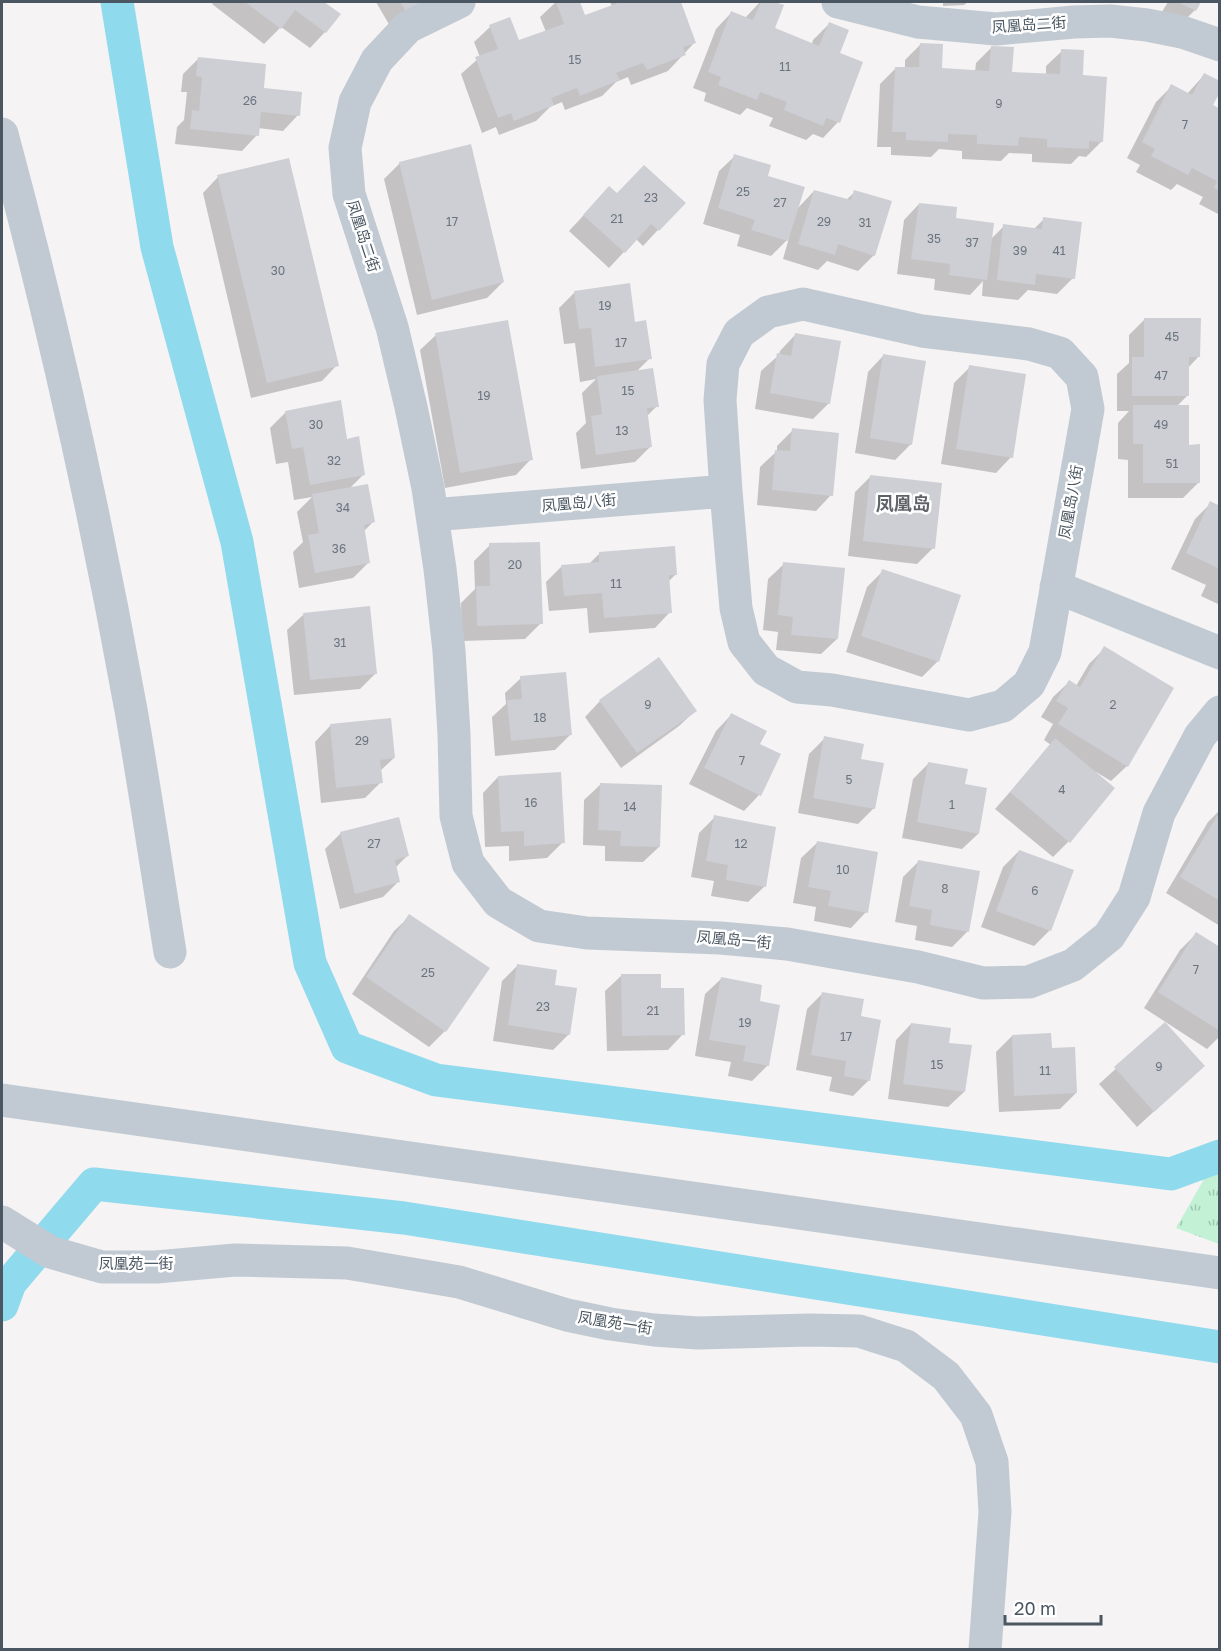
<svg xmlns="http://www.w3.org/2000/svg" width="1221" height="1651" font-family="'Golos Text','Noto Sans SC',sans-serif">
<style>
.park{fill:url(#park-tufts)}
.shadow{fill:#0003}
.lines{fill:none;stroke-linecap:round;stroke-linejoin:round}
.canal{stroke:#90daee;stroke-width:33}
.building{fill:#cdcfd5}
.minor{stroke:#c1cad2;stroke-width:33}
.labels{text-anchor:middle;stroke-width:5;stroke-linejoin:round;paint-order:stroke}
.number-label{font-size:12px;fill:#6b747e}
.street-label{font-size:15px;fill:#4a5661;stroke:#fff}
.quarter-label{font-size:18px;font-weight:bold;fill:#5f6368;stroke:#fff}
</style>
<defs>
<pattern id="park-tufts" width="24" height="20" patternUnits="userSpaceOnUse" patternTransform="scale(1.5)"><rect width="24" height="20" fill="#c3f1d5"/><path d="M3 7l-1-3M5 7V3M7 7l1-3M15 17l-1-3M17 17v-4M19 17l1-3" fill="none" stroke="#a0c6b0"/></pattern>
</defs>
<rect width="100%" height="100%" fill="#f5f3f3"/>
<!-- park -->
<path class="park" d="M1219,1153V1244L1176,1228Z"/>
<!-- shadow -->
<path class="shadow" d="M214,2H322L339,14L325,32L310,48L281,27L264,44L212,4Z
M376,2H422L409,15L390,26Z
M556,2H578L584,17L612,7L610,2H679L695,42L668,71L631,85L628,77L616,82L602,96L565,110L562,102L550,107L536,121L499,135L496,127L482,133L461,74L480,57L474,42L490,27L518,42L546,32L540,17Z
M760,2H771L782,6L773,29L812,44L813,40L829,24L838,54V122L823,138L813,134L806,140L769,126L773,118L747,108L740,115L704,101L706,93L693,88L716,29L731,13L745,18Z
M943,2H968L964,5L943,6Z
M1168,2H1199L1195,10L1179,26L1160,15Z
M921,44L940,70L975,72L976,63L992,47L1011,74L1046,75V66L1062,51L1081,77L1102,141L1086,157L1079,156L1071,164L1032,162V154L1009,153L1001,161L962,159V151L939,149L931,157L891,155V147H877L880,84L896,68H905V60Z
M198,59L262,89L298,115L283,131L258,128L257,135L242,151L175,144L177,127L184,120L187,92H181L183,74Z
M1204,75L1211,106L1220,111V215L1199,204L1203,197L1177,184L1171,190L1136,172L1140,165L1127,158L1156,102L1172,86L1187,94Z
M735,156L797,209L814,191L846,200L855,192L874,255L858,271L827,261L818,270L783,259L789,238L771,256L737,246L740,235L703,224L719,171Z
M400,163L503,282L487,298L417,315L384,179Z
M218,177L337,365L322,381L251,398L203,193Z
M617,195L683,203L643,246L636,239L609,268L569,231L594,204Z
M919,204L991,239L1004,226L1034,229L1044,219L1073,278L1057,294L1028,290L1018,300L982,296L983,281L970,295L934,290L935,279L897,274L904,220Z
M575,292L634,323L650,358L636,372L657,406L647,416L651,446L635,462L581,469L576,433L586,423L582,393L596,379L580,382L575,343L564,344L559,308Z
M1145,319L1199,356L1188,368L1187,396L1176,407L1198,483L1183,498H1128V460L1118,459V423L1129,411H1117V374L1129,363V335Z
M436,335L531,459L516,475L445,488L420,350Z
M795,335L829,403L813,419L755,409L761,371L779,355L780,351Z
M883,356L911,444L895,460L855,453L868,372Z
M970,367L1011,457L996,473L941,464L954,383Z
M286,412L346,440L364,474L349,489L373,522L363,532L369,562L353,578L299,588L293,552L303,542L297,512L312,497L294,500L288,462L276,464L270,428Z
M793,430L831,495L816,511L757,505L760,467L777,451V446Z
M871,476L933,548L917,564L848,556L855,492Z
M1211,503L1220,508V605L1201,596L1206,585L1171,569L1195,519Z
M490,545L541,623L525,639L462,641L461,603L475,589L474,561Z
M600,553L676,574L668,582L670,612L655,628L589,633L587,608L549,611L546,582L562,566L589,564Z
M784,564L837,639L821,654L776,650L778,632L763,630L768,579Z
M883,571L938,661L922,677L846,652L867,587Z
M303,615L376,673L360,689L294,695L287,630Z
M1105,648L1127,766L1111,781L1096,772L1068,842L1053,857L995,809L1051,745L1044,740L1053,724L1041,717L1053,697L1069,682L1076,686L1089,664Z
M521,678L571,734L555,750L495,756L492,717L506,704L505,693Z
M600,701L695,711L679,726L621,768L585,717Z
M731,715L758,745L779,755L759,795L744,811L689,784L716,731Z
M330,726L394,758L380,771L381,782L365,798L321,803L315,742Z
M825,738L860,760L874,808L858,824L798,813L809,754Z
M929,763L963,785L978,834L962,849L902,838L913,779Z
M498,777L563,842L547,858L509,861V846L485,847L483,793Z
M600,785L659,847L643,862L605,861V846L583,845L584,800Z
M1220,810V926L1166,893L1208,822Z
M715,817L764,887L748,902L711,896L714,881L691,877L699,833Z
M398,819L408,855L395,868L399,881L383,897L340,909L325,849L340,834Z
M817,843L866,912L851,928L814,921L816,907L793,903L801,858Z
M1019,851L1072,871L1049,931L1034,946L981,927L1003,867Z
M918,862L968,931L952,947L915,940L917,926L895,922L903,877Z
M410,916L445,1031L429,1047L352,994L394,931Z
M1196,934L1220,949V1036L1207,1049L1144,1008L1180,950Z
M518,965L569,1034L553,1050L493,1041L502,981Z
M621,976L660,990L683,1034L668,1050L607,1051L605,991Z
M721,979L758,1002L768,1065L752,1081L728,1076L731,1062L695,1056L705,994Z
M822,994L859,1018L869,1080L853,1096L829,1091L832,1077L796,1070L807,1009Z
M911,1024L947,1044L964,1092L948,1107L888,1099L896,1040Z
M1165,1024L1187,1081L1137,1127L1099,1084Z
M1012,1036L1076,1093L1060,1109L999,1112L996,1052Z"/>
<g class="lines">
<!-- canal -->
<path class="canal" d="M117,2L157,247L237,542L310,963L347,1047L436,1080L1171,1174L1220,1156
M2,1305L10,1283L94,1184L404,1218L1220,1347"/>
</g>
<!-- building -->
<path class="building" d="M245,2H324L341,14L326,33L295,10L281,29Z
M400,2H423L406,11Z
M556,2H580L585,15L621,2H681L696,43L683,47L686,55L647,70L643,63L616,73L620,80L580,96L577,88L551,98L554,105L514,121L511,113L498,118L475,57L498,49L489,25L510,17L519,40L564,24Z
M761,2H775L784,5L775,28L819,46L829,22L849,30L840,53L863,62L840,123L826,118L823,126L784,110L787,102L760,92L757,100L718,85L721,77L708,72L731,11L753,20Z
M1178,2H1201L1196,11Z
M920,43L943,44L942,68L989,71L991,46L1014,47L1012,72L1060,74L1061,49L1084,50L1083,75L1107,77L1103,142L1089,141V149L1047,147V139L1019,137L1018,146L977,144V135L948,134V142L906,140V132H892L895,67H919Z
M198,57L266,64L264,88L302,92L300,116L261,112L259,136L190,129L192,110L199,111L202,77L196,76Z
M1204,73L1220,81V92L1213,105L1220,109V191L1214,188L1217,181L1192,168L1188,175L1151,156L1155,149L1142,142L1171,84L1192,95Z
M471,144L504,282L432,300L399,162Z
M734,154L771,165L768,176L805,187L788,241L751,230L755,220L718,208Z
M289,158L339,366L267,383L217,175Z
M644,165L686,203L659,231L651,224L625,253L583,215L609,186L617,193Z
M814,190L851,200L854,190L892,201L875,256L838,244L835,255L798,244Z
M919,203L957,207L956,218L994,223L987,280L949,275L950,264L911,259Z
M1043,217L1082,222L1075,279L1036,274L1035,285L997,280L1003,224L1042,229Z
M630,283L635,322L646,320L652,359L595,367L591,328L579,329L574,291Z
M1144,318H1201L1200,357H1189V396H1132V357H1144Z
M508,320L533,460L460,473L435,333Z
M795,333L841,341L830,404L770,393L777,353L791,356Z
M883,354L926,361L912,445L870,438Z
M969,365L1026,374L1013,458L956,449Z
M653,368L659,407L647,408L652,447L596,455L591,416L602,414L597,376Z
M341,400L347,439L359,436L365,475L310,485L303,447L292,449L285,411Z
M1133,405H1189V445L1200,444V483H1143V444H1133Z
M792,428L839,433L833,496L772,490L775,450L790,451Z
M870,475L942,483L935,549L863,541Z
M368,484L375,522L364,525L370,563L315,573L308,535L319,533L312,494Z
M1210,501L1220,506V569L1186,553Z
M540,542L543,624L477,626L476,586H490L489,543Z
M675,546L677,575H669L672,613L604,618L602,593L564,596L561,565L599,562V552Z
M783,562L845,568L838,639L791,635L793,617L778,615Z
M882,569L961,595L939,662L861,636Z
M370,606L377,674L310,680L303,613Z
M1104,646L1174,688L1128,767L1058,724L1068,708L1056,701L1069,680L1080,687Z
M659,657L697,711L637,753L599,700Z
M566,672L572,735L511,741L507,700L522,699L520,676Z
M731,713L767,731L760,744L781,754L761,796L704,768Z
M391,718L395,758L380,760L383,783L336,788L330,724Z
M824,736L864,744L861,759L884,763L875,809L813,798Z
M1055,738L1115,788L1070,843L1010,792Z
M928,762L968,769L965,784L987,788L979,834L917,822Z
M561,772L565,843L524,846V831L501,832L498,776Z
M600,783L662,785L660,847L620,846L621,831L598,830Z
M1220,811V901L1180,877Z
M714,815L776,827L766,887L726,880L728,865L706,861Z
M399,817L409,856L395,860L400,882L355,894L340,832Z
M817,841L878,852L868,913L828,906L831,891L808,887Z
M1019,850L1074,870L1051,931L996,911Z
M918,860L980,871L969,932L930,925L932,910L909,906Z
M409,914L490,968L446,1032L366,977Z
M1196,932L1220,947V1031L1158,992Z
M517,964L557,970L555,985L577,988L570,1035L508,1025Z
M621,974H661V988H684L685,1035L622,1036Z
M721,977L762,985L760,1001L780,1005L769,1066L743,1061L746,1046L709,1040Z
M822,992L864,999L861,1016L881,1020L870,1081L844,1076L846,1061L811,1055Z
M1165,1022L1205,1066L1154,1112L1114,1067Z
M911,1023L951,1028L949,1043L972,1045L965,1092L903,1084Z
M1051,1033L1052,1048L1075,1047L1077,1093L1014,1096L1012,1035Z"/>
<g class="lines">
<!-- minor -->
<path class="minor" d="M459,2L408,27L377,60L355,102L345,148L349,194L392,327L411,407L428,488L440,569L449,651L454,734L456,816L468,863L498,902L539,926L587,933L720,938L787,944L918,967L983,983L1029,982L1073,965L1109,936L1134,897L1159,813L1200,736L1220,712
M838,2L918,22L996,29L1074,22L1110,21L1147,25L1182,32L1220,45
M2,134C53,323 96,516 131,710C145,790 157,871 170,952
M432,515L726,491L736,608L744,642L766,670L797,687L832,690L969,715L1003,706L1029,684L1045,652L1088,409L1082,377L1060,353L1029,344L922,331L803,304L768,312L739,333L723,364L720,400L726,491
M1056,587L1220,653
M2,1100L1220,1273
M2,1222L50,1252L102,1267H156L235,1260L347,1263L459,1282L567,1315L610,1324L654,1330L698,1333L809,1330L859,1331L906,1346L946,1376L976,1415L992,1462L995,1512L985,1650"/>
</g>
<g class="labels">
<!-- number labels -->
<g class="number-label">
<text x="575" y="64">15</text>
<text x="785" y="71">11</text>
<text x="250" y="105">26</text>
<text x="999" y="108">9</text>
<text x="1185" y="129">7</text>
<text x="743" y="196">25</text>
<text x="651" y="202">23</text>
<text x="780" y="207">27</text>
<text x="617" y="223">21</text>
<text x="452" y="226">17</text>
<text x="824" y="226">29</text>
<text x="865" y="227">31</text>
<text x="934" y="243">35</text>
<text x="972" y="247">37</text>
<text x="1020" y="255">39</text>
<text x="1059" y="255">41</text>
<text x="278" y="275">30</text>
<text x="605" y="310">19</text>
<text x="1172" y="341">45</text>
<text x="621" y="347">17</text>
<text x="1161" y="380">47</text>
<text x="628" y="395">15</text>
<text x="484" y="400">19</text>
<text x="316" y="429">30</text>
<text x="1161" y="429">49</text>
<text x="622" y="435">13</text>
<text x="334" y="465">32</text>
<text x="1172" y="468">51</text>
<text x="343" y="512">34</text>
<text x="339" y="553">36</text>
<text x="515" y="569">20</text>
<text x="616" y="588">11</text>
<text x="340" y="647">31</text>
<text x="648" y="709">9</text>
<text x="1113" y="709">2</text>
<text x="540" y="722">18</text>
<text x="362" y="745">29</text>
<text x="742" y="765">7</text>
<text x="849" y="784">5</text>
<text x="1062" y="794">4</text>
<text x="531" y="807">16</text>
<text x="952" y="809">1</text>
<text x="630" y="811">14</text>
<text x="374" y="848">27</text>
<text x="741" y="848">12</text>
<text x="843" y="874">10</text>
<text x="945" y="893">8</text>
<text x="1035" y="895">6</text>
<text x="1196" y="974">7</text>
<text x="428" y="977">25</text>
<text x="543" y="1011">23</text>
<text x="653" y="1015">21</text>
<text x="745" y="1027">19</text>
<text x="846" y="1041">17</text>
<text x="937" y="1069">15</text>
<text x="1159" y="1071">9</text>
<text x="1045" y="1075">11</text>
</g>
<!-- street labels -->
<g class="street-label">
<text transform="translate(1029 25) rotate(-4)" y="5">凤凰岛二街</text>
<text transform="translate(363 236) rotate(72)" y="5">凤凰岛二街</text>
<text transform="translate(1071 502) rotate(-80)" y="5">凤凰岛八街</text>
<text transform="translate(579 503) rotate(-5)" y="5">凤凰岛八街</text>
<text transform="translate(734 940) rotate(5)" y="5">凤凰岛一街</text>
<text x="136" y="1269">凤凰苑一街</text>
<text transform="translate(615 1323) rotate(9)" y="5">凤凰苑一街</text>
</g>
<!-- quarter labels -->
<g class="quarter-label">
<text x="903" y="510">凤凰岛</text>
</g>
</g>
<!-- border -->
<rect width="1221" height="1651" fill="none" stroke="#4a5661" stroke-width="6"/>
<!-- scale -->
<path d="M1005 1615v9h96v-9" fill="none" stroke="#4a5661" stroke-width="3"/>
<text x="1014" y="1615" font-size="18" fill="#4a5661" stroke="#ffffff" stroke-width="4.5" paint-order="stroke">20 m</text>
</svg>
